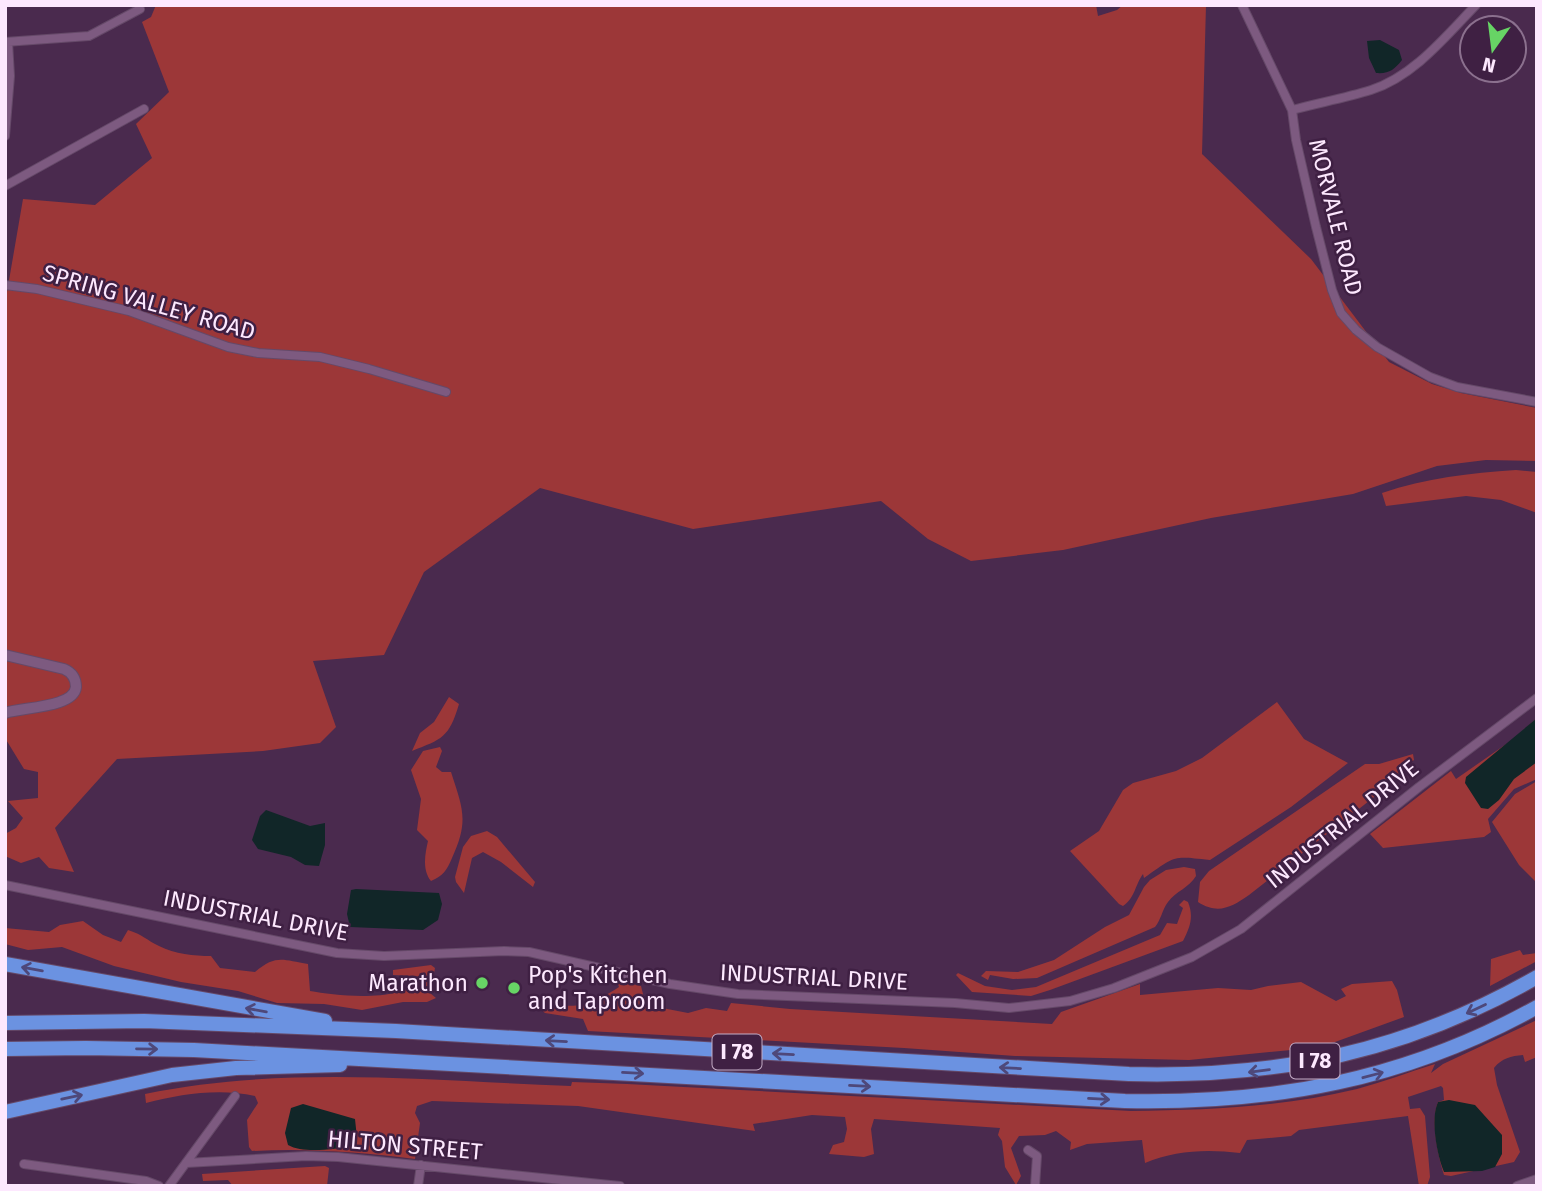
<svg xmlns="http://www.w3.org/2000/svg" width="1542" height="1191" font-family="'Fira Sans',sans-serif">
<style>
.green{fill:#9c3738}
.water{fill:#112628}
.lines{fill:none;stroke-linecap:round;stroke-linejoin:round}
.street-casing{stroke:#654968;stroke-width:10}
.secondary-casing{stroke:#654968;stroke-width:12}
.highway-casing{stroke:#654968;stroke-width:16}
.street{stroke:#7d5a80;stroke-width:8}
.secondary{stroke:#7d5a80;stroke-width:10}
.highway{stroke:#6b92e1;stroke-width:14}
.oneway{stroke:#4e487a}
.poi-dot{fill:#67d465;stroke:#3f2043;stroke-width:2.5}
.labels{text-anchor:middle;stroke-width:5;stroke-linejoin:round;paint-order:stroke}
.shield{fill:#3f2043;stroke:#c4acc6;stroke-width:2}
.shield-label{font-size:21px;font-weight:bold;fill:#fde8fe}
.street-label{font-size:23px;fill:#fde8fe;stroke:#3f2043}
.poi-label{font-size:23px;fill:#fde8fe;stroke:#3f2043;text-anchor:start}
</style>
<rect width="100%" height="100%" fill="#4a2a4e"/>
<!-- green -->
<path class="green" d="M156,5H1096L1098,16L1117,10L1123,5H1206L1202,154L1311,259L1389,362L1432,384L1461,393L1537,408V461L1486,460L1437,466L1353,494L1211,518L1063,550L971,561L928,539L881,501L693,529L540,488L424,572L384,655L313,661L336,727L320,743L263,751L117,759L55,828L74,872L49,868L39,857L21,863L5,856V834L16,828L23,818L8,801L38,798V772L24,769L5,738V292H7L23,199L95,205L152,158L136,124L169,92L142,22L151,17Z
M1516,470L1537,472V513L1501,500L1466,496L1386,506L1382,493C1426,478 1470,473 1516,470Z
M449,697L459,704C449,738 442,739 412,751L420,733L434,722Z
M1277,702L1304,739L1348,763L1291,807L1210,860C1171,856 1177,855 1144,878L1143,874C1135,885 1135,898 1123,906L1119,904L1070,851L1099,831L1123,790L1133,783L1176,771L1202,758Z
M1537,718V779L1514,789L1488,819L1491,832L1484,837L1383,848L1370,834L1451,771L1456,779L1512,740Z
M440,747L442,751L436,767L442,772H451C463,809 469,821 452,858C447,870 443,876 431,881C422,870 425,854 428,841L417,830L421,799L411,770L423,751Z
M1413,754L1414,760L1403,768L1401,776L1249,895C1232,907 1218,915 1198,902L1200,882L1209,871L1365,764H1379Z
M1537,781V883L1519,865L1492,822L1515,794Z
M487,831L497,837L535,882L533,887L501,862L483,852L472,858L464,893L456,882L455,877L463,847L471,836Z
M1184,867L1195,869L1196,876C1189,888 1176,891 1168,902C1162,910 1161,920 1155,927L1037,978L1013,979L990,975L988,980L981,976L986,971L1018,972L1054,960L1105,927L1129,915L1144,887L1150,880L1166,870Z
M1184,900L1188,902C1194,917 1190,927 1183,941L1050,990L1031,996L972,992L956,975L958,973L985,986L1012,990L1036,987L1160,935L1167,923L1177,924L1183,908L1179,905Z
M83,921L103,935L121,942L128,930C144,935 146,940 159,946C175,954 194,956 211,956L220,968L255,972C276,954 283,960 308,964L310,991C337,996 402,1003 421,979L416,976L393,975V970L431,965L435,968L430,993L436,998L427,1002H403L362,1010L324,1004L277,1003L238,991L181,982L114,966L62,947L28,950L5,944V928L49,932L60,925Z
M1520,950L1523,955L1537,953V961L1490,986L1491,959Z
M620,980L641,986L644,998L652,1006L688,1013L706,1008L727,1011L731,1003L790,1009L1052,1024L1061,1012L1140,984V995L1218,988L1251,990L1268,986L1301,982L1336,1001L1346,996L1341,989L1352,984L1392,981L1397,990L1404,1017L1335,1042L1291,1050L1189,1060L1015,1056L904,1048L588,1031L583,1019L545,1013L538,1007L541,1004C581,1007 585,1009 619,987L618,984Z
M1537,1020V1057L1525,1062L1523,1055C1511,1056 1502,1058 1494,1068L1497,1085L1520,1152L1514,1162L1451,1176L1444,1175C1438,1156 1430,1120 1438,1102L1444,1100L1443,1088L1441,1086L1408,1097L1410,1109L1420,1108L1425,1116L1430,1177L1427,1186H1419L1408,1116L1299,1130L1291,1136L1247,1140L1240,1153C1208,1149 1175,1150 1145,1163L1142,1140L1087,1144L1070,1150L1071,1142L1056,1131L1045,1135L1019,1136L1011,1148L1021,1176L1016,1185L1005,1167L1002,1141L998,1135L1000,1128L874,1119L871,1129L874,1154L864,1157L829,1154L833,1145L844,1142L847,1129L845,1117L812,1115L753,1124L755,1131L578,1106L432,1101L417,1106L415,1113L420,1123L415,1159C360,1152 307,1148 252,1151L249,1147L247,1120L258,1103L255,1096C219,1088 181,1094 146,1103L145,1094C285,1065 430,1081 571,1086L572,1082L627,1084L1131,1111C1207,1110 1283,1107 1357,1089C1383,1082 1409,1072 1435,1064L1431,1073L1443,1064Z
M325,1166L329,1168L327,1186H233L228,1180L203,1181L202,1174Z"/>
<!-- water -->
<path class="water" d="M1380,40L1399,50L1402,60C1394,70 1389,74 1376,73L1369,58L1367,41Z
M1537,718V762L1514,779L1499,800L1488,809L1481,808L1465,783L1466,777Z
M266,810L310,826L325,823V845L319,866L305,865L291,857L258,849L252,840L260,816Z
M356,889L439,893L442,904L438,920L423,930L350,927L347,914L351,890Z
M1449,1100L1475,1105L1502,1135V1154L1495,1167L1482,1171L1444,1172C1437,1155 1430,1119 1438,1102Z
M303,1104L355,1119L357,1138L353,1146C334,1149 304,1154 288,1145L285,1133L291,1108Z"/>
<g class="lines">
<defs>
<path id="street" d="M1242,5L1292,110L1296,140L1316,227L1332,290L1341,313L1356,330L1377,347L1430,377L1457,387L1537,402
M5,42L89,36L140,9
M1292,110C1318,103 1345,98 1371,90C1414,76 1445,37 1476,5
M5,136L10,76L8,42
M5,186L144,109
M5,285L37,289L129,311L228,347L258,353L320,357L369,369L446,392
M5,885L337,953L384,956L504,951L529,952L670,984L738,994L955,1003L1009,1008L1070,1001L1114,988L1192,957L1241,929L1419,787L1537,698
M1028,1150L1037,1156L1035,1186
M186,1163L306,1156L338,1157L620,1186
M24,1164L146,1181L159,1186
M169,1186L235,1096
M418,1186L421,1165
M1517,1186L1537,1179"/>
<path id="secondary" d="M5,655L64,669C71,672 76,678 76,687C74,708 22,707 5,713"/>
<path id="highway" d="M5,964L325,1021
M5,1023L144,1021L396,1031L1129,1074C1279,1078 1406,1052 1537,977
M5,1049L86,1048L194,1050L1125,1101C1274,1104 1406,1080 1537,1007
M5,1112L172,1075L236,1068L340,1065"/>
</defs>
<!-- street casing -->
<use href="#street" class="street-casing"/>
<!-- secondary casing -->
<use href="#secondary" class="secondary-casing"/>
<!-- highway casing -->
<use href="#highway" class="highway-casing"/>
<!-- street -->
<use href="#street" class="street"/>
<!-- secondary -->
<use href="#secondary" class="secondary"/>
<!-- highway -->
<use href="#highway" class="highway"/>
</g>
<!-- one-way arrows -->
<defs><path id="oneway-shaft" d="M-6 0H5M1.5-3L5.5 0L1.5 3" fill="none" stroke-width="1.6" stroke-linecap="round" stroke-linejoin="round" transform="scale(1.75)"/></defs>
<g class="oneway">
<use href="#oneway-shaft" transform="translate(32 969) rotate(-170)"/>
<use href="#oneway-shaft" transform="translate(1476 1009) rotate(155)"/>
<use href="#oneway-shaft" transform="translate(256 1010) rotate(-170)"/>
<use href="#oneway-shaft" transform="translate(556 1041) rotate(-177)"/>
<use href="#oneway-shaft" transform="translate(147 1049) rotate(1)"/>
<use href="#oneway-shaft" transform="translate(783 1054) rotate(-177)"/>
<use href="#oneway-shaft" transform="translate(1010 1068) rotate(-177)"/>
<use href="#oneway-shaft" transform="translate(1259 1071) rotate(173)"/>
<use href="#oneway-shaft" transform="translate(633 1073) rotate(3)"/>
<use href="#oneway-shaft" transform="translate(1373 1075) rotate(-15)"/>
<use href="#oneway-shaft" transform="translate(860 1086) rotate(3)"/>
<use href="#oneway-shaft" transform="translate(72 1097) rotate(-12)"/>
<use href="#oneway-shaft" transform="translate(1099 1099) rotate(3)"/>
</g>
<!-- markers -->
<g class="poi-dot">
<circle cx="482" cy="983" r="7"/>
<circle cx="514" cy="988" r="7"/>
</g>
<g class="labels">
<!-- shield labels -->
<g class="shield">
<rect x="712.5" y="1034.5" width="49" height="35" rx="5"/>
<rect x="1290.5" y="1043.5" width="49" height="35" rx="5"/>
</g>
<g class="shield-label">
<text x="737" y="1059">I 78</text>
<text x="1315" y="1068">I 78</text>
</g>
<!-- street labels -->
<g class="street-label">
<text transform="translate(1336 217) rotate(76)" y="8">MORVALE ROAD</text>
<text transform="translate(149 302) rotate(16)" y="8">SPRING VALLEY ROAD</text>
<text transform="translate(1342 824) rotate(-39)" y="8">INDUSTRIAL DRIVE</text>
<text transform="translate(256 915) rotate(11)" y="8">INDUSTRIAL DRIVE</text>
<text transform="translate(814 977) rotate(3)" y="8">INDUSTRIAL DRIVE</text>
<text transform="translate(405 1145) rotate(5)" y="8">HILTON STREET</text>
</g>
<!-- poi labels -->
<g class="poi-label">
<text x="528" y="983">Pop's Kitchen<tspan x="528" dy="26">and Taproom</tspan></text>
<text x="468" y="991" text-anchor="end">Marathon</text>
</g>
</g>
<!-- border -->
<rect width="1542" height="1191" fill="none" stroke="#fde8fe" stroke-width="14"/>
<!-- north arrow -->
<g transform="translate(1493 49) rotate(194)"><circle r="33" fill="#3f2043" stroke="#8b708e" stroke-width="2"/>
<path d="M0-5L12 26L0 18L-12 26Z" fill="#67d465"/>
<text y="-10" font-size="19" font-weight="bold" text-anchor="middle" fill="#fde8fe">N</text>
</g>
</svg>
